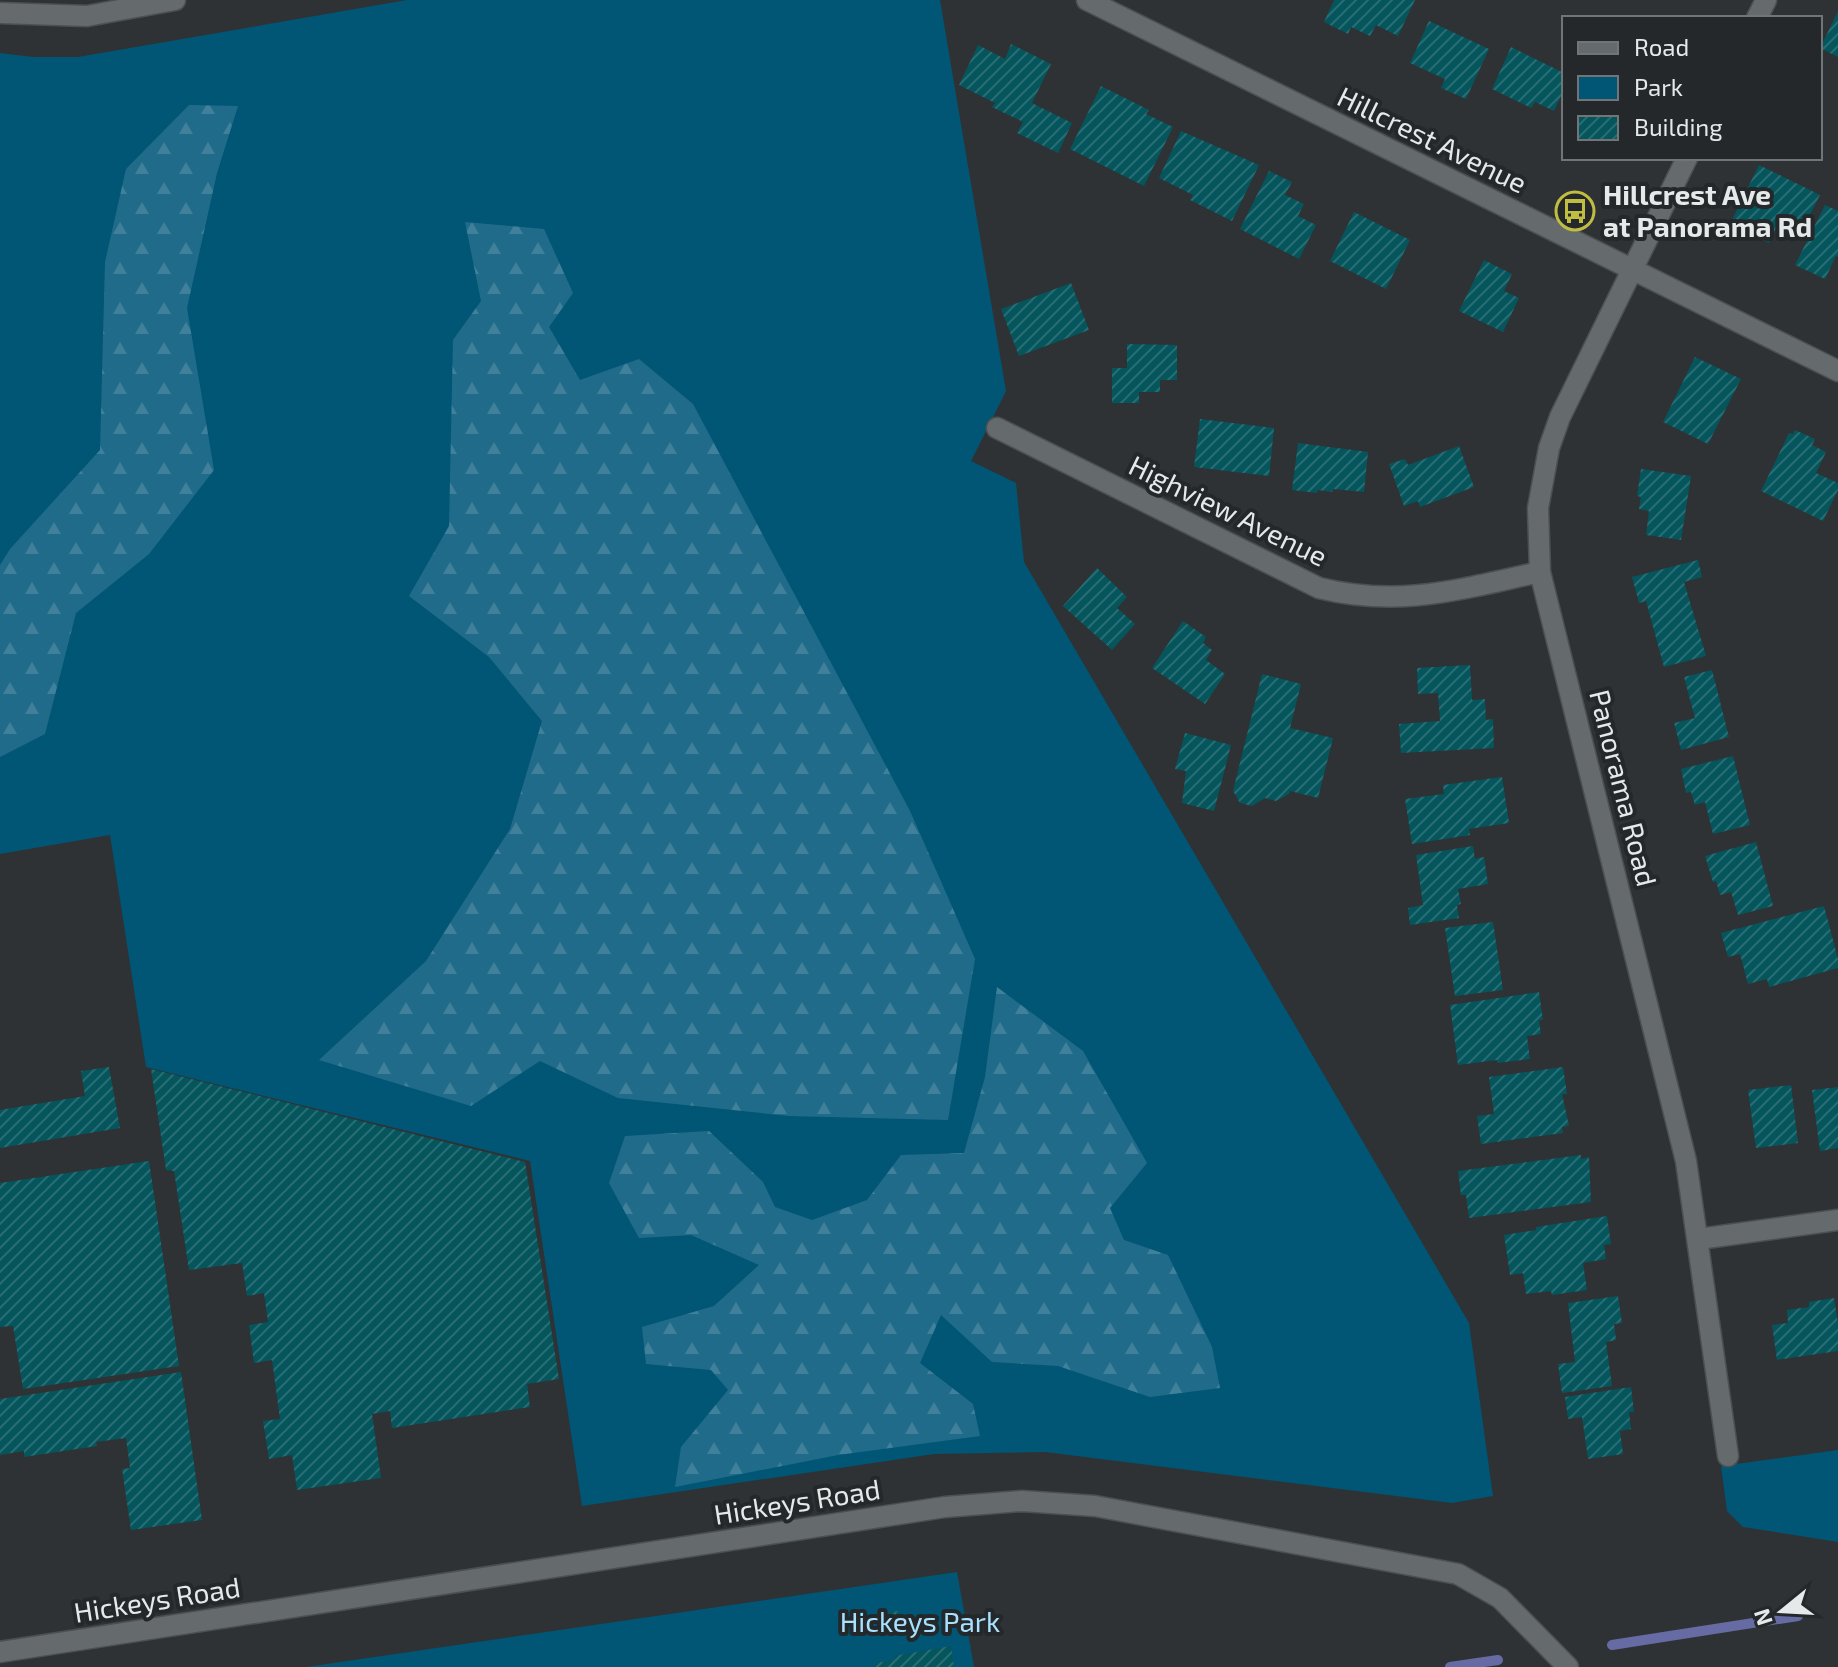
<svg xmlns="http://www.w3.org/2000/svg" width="1838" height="1667" font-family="'Exo 2',sans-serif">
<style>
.green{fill:#005674}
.forest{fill:url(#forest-firs)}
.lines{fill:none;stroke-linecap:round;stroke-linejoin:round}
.stream{stroke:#666ca3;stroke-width:10}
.building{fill:url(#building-hatch)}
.minor-casing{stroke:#4c5052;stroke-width:23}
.minor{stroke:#656a6c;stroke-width:20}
.labels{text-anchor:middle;stroke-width:8;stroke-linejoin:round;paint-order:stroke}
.street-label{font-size:28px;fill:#e6e9ea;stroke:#24282a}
.poi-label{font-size:28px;font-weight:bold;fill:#e6e9ea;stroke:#24282a;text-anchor:start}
.park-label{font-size:28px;fill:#a8e1fd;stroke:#24282a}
</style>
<defs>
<pattern id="forest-firs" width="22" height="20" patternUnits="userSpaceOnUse" patternTransform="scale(2)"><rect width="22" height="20" fill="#206b8a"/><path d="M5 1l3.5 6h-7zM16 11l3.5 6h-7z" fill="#40809b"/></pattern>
<pattern id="building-hatch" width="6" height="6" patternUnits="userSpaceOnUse" patternTransform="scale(2)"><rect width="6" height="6" fill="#04555c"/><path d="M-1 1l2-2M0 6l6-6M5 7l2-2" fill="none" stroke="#296d74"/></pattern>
</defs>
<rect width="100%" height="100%" fill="#2e3234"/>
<!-- green -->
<path class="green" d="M407,0H940L1006,391L971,461L1016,483L1024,562L1469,1323L1493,1496L1452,1503L1045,1452L934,1454L582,1506L530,1161L146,1067L110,835L0,854V53L33,57H78Z
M1838,1450V1542L1743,1527L1727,1511L1721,1466Z
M957,1572L974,1667H306Z"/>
<!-- forest -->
<path class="forest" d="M189,105L238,106L217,173L187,308L214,470L149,554L76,613L45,734L0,757V565L10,549L100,450L105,262L126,169Z
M465,222L544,229L573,293L549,327L580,380L639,359L693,404L910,811L975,959L948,1120L789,1116L618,1098L540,1061L471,1106L319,1060L426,961L510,829L542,721L489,657L409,596L449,526L453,340L481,301Z
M997,987L1083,1051L1147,1163L1110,1208L1124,1240L1168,1255L1212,1347L1220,1388L1150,1397L1058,1366L992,1362L941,1315L920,1363L973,1404L980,1436L838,1455L675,1487L681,1447L728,1390L711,1370L646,1364L642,1327L714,1306L759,1265L691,1235L639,1238L609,1183L625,1136L709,1131L763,1182L775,1207L812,1220L867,1200L901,1155L964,1153L985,1077Z"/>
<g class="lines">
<!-- stream -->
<path class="stream" d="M1612,1645L1798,1616
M1450,1667L1498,1660"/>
</g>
<!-- building -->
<path class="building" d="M1334,0H1415L1398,36L1376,25L1370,36L1351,27L1348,34L1324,22Z
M1838,11V57L1820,48Z
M1429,21L1489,49L1466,99L1441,88L1445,79L1410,63Z
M1011,44L1051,64L1032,103L1072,123L1058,153L1017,133L1023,122L992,107L995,103L959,85L978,45L1005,59Z
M1511,47L1564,73V90L1554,111L1535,102L1531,108L1492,89Z
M1101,86L1149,110L1146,114L1173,127L1144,186L1070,149Z
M1181,131L1259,165L1232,221L1190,200L1193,195L1159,178Z
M1759,165L1820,195L1803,229L1781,217L1769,243L1755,236L1752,241L1728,228Z
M1269,171L1292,182L1285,195L1304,204L1298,216L1316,225L1299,259L1240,229Z
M1825,205L1838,211V257L1836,256L1825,279L1795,265Z
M1354,212L1410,240L1386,289L1330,261Z
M1484,260L1512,274L1504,291L1519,298L1503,332L1459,311Z
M1071,283L1089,330L1019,356L1001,309Z
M1127,344L1177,345V380H1160V392H1139V403H1112V368H1127Z
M1695,357L1741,379L1708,444L1663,422Z
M1200,419L1274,428L1269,476L1194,467Z
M1795,430L1815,439L1812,445L1826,452L1816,473L1838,483V490L1823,521L1761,491L1789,433L1793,434Z
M1298,443L1368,452L1364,492L1333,489L1332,492L1318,490L1317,493L1292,490Z
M1459,446L1474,487L1420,507L1418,501L1404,506L1389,464L1405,459L1408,465Z
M1641,469L1691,476L1681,540L1646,535L1649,511L1639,509L1641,497L1637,496Z
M1698,560L1702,577L1684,582L1706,656L1664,667L1646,601L1639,603L1632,577Z
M1097,568L1127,597L1117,608L1135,624L1112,650L1063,606Z
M1183,621L1206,637L1203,643L1212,650L1206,660L1225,674L1205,704L1152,668Z
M1470,665L1472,700L1485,699L1486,720L1493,719L1494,748L1401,753L1399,724L1440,721L1438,693L1418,694L1417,668Z
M1712,670L1729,737L1681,750L1674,723L1695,718L1684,677Z
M1262,674L1301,684L1290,728L1333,738L1318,798L1290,791L1289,794L1276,801L1265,798L1252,806L1240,803L1233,791Z
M1185,733L1231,745L1214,811L1182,803L1186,771L1175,769Z
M1733,756L1750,825L1713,834L1705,802L1695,805L1691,792L1686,793L1681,769Z
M1502,777L1509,823L1469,829L1470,835L1412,844L1405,799L1444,794L1443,785Z
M1756,842L1773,906L1738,915L1731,892L1720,895L1716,881L1713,882L1705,856Z
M1473,846L1475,859L1484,857L1488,884L1458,889L1461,904L1457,905L1459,918L1410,925L1408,908L1423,905L1416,855Z
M1824,906L1838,959V968L1769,987L1767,979L1748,984L1740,954L1728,957L1721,933Z
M1493,922L1503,990L1455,996L1445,928Z
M1539,992L1543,1020H1539L1541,1034L1527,1036L1530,1059L1497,1063V1060L1458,1065L1450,1005Z
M109,1067L120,1128L0,1148V1110L85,1096L81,1071Z
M1563,1067L1567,1094H1562L1569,1126L1562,1127L1563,1133L1481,1144L1477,1116L1494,1114L1489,1077Z
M151,1069L525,1162L559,1379L527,1384L530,1407L392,1428L390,1411L372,1414L381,1478L297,1490L292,1455L269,1459L263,1421L280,1419L272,1360L254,1363L249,1325L268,1322L264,1293L247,1296L242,1263L189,1270L174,1171L166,1170Z
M1791,1085L1798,1143L1756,1148L1748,1090Z
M1838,1087V1148L1820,1151L1812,1090Z
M1581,1155V1159L1589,1157L1591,1202L1469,1218L1466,1195H1461L1458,1171Z
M149,1161L179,1366L23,1389L13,1326L0,1327V1183Z
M1607,1216L1611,1244L1604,1245L1606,1259L1583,1263L1587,1290L1552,1295L1551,1291L1526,1294L1523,1273L1510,1275L1504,1235L1536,1230V1227Z
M1618,1296L1622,1323L1614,1324L1616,1340L1606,1342L1612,1386L1562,1393L1558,1364L1575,1362L1568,1303Z
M1834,1298L1838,1324V1351L1777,1360L1772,1325L1788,1323L1787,1310L1809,1307V1302Z
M181,1372L202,1520L131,1530L122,1469L130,1468L126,1438L96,1442L97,1446L24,1457V1451L0,1455V1399Z
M1631,1387L1634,1412H1629L1631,1429L1620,1431L1623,1454L1588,1459L1582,1417L1568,1419L1565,1397Z
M898,1611L900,1631L880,1634L877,1614Z
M951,1646L954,1667H876V1663L894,1660V1656Z"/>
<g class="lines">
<defs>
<path id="minor" d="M1087,0L1838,371
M0,13L87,16L175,0
M1757,18L1766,0
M1687,158L1560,417L1549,448L1538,508L1540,572L1686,1161L1728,1456
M997,428L1319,588C1400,608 1461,589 1540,572
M1699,1239L1838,1220
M0,1652L945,1507L1022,1501L1095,1506L1458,1574L1500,1598L1568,1667"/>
</defs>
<!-- minor casing -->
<use href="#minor" class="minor-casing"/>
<!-- minor -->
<use href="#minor" class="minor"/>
</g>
<!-- icons -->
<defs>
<symbol id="bus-ring" viewBox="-11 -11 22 22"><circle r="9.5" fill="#24282a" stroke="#c0be41" stroke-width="1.5"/><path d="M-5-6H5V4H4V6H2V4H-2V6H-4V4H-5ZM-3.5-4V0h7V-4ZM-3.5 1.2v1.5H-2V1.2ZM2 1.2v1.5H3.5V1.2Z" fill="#c0be41"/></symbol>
</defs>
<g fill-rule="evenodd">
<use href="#bus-ring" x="1553" y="189" width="44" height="44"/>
</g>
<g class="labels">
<!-- street labels -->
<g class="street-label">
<text transform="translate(1432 140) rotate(26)" y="10">Hillcrest Avenue</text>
<text transform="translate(1228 511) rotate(26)" y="10">Highview Avenue</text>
<text transform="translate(1623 788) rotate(76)" y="10">Panorama Road</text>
<text transform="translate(797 1502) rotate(-9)" y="10">Hickeys Road</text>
<text transform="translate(157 1600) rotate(-9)" y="10">Hickeys Road</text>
</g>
<!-- poi labels -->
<g class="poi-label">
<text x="1603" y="205">Hillcrest Ave<tspan x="1603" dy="32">at Panorama Rd</tspan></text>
</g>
<!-- park labels -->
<g class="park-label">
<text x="920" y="1632">Hickeys Park</text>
</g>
</g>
<!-- legend -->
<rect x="1562" y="16" width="260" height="144" fill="#24282a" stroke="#727577" stroke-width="2"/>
<rect x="1578" y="42" width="40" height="12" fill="#656a6c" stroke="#727577" stroke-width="2"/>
<text x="1634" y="56" font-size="24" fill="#e6e9ea">Road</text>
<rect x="1578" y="76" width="40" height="24" fill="#005674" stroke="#727577" stroke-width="2"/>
<text x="1634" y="96" font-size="24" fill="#e6e9ea">Park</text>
<rect x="1578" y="116" width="40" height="24" fill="url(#building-hatch)" stroke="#727577" stroke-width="2"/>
<text x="1634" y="136" font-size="24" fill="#e6e9ea">Building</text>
<!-- north arrow -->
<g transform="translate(1782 1611) rotate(252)" stroke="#24282a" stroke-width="6" paint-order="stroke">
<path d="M0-6L14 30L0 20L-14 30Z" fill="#e6e9ea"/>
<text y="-12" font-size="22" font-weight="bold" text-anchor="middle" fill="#e6e9ea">N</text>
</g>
</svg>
